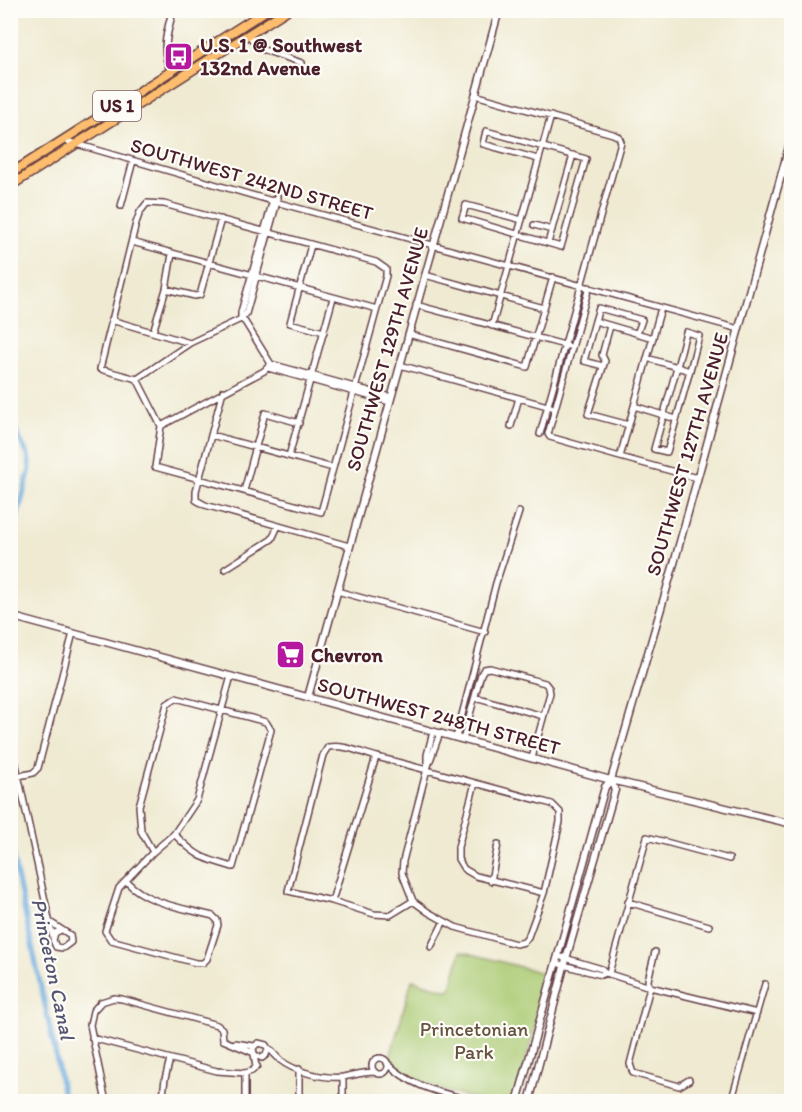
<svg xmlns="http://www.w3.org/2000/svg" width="802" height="1112" font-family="Itim,sans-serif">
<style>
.green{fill:#a9c970;stroke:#7a744e;stroke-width:1.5}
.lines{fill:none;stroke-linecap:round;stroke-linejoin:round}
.canal{stroke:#69a9dc;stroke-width:5}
.minor-casing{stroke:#633d44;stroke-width:8}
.tertiary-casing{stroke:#633d44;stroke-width:9}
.trunk-casing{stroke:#633d44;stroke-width:11}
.minor{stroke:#fff;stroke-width:5}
.tertiary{stroke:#fff;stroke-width:6}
.trunk{stroke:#fcbd6e;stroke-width:8}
.labels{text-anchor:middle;stroke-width:4.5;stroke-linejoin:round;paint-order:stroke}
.shield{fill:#fdfcf7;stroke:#806168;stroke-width:1.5}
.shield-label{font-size:18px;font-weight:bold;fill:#4a1f2b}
.poi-label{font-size:20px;font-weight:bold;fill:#4a1f2b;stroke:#fdfcf7;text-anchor:start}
.street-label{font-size:20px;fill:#4a1f2b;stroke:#fdfcf7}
.park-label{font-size:20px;fill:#665240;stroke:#fdfcf7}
.water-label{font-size:21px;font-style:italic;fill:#565672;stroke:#fdfcf7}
</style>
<rect width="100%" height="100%" fill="#fdfcf7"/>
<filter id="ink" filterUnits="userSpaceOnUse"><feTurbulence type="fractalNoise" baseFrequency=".0167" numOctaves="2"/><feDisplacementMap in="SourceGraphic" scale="12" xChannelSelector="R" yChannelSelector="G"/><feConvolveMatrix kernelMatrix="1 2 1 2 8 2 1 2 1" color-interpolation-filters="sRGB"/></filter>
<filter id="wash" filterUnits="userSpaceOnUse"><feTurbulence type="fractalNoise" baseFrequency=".008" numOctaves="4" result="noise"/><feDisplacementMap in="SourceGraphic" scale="24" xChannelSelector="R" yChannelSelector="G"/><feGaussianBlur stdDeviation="1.35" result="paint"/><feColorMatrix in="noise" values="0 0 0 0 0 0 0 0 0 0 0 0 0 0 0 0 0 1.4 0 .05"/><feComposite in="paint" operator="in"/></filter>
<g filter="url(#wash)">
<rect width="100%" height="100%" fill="#efead1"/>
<!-- green -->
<path class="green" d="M461,951L550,975L514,1101C505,1101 495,1103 486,1101C462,1097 403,1081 389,1061L412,980L450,991Z"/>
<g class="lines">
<!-- canal -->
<path class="canal" d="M10,421L28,455L30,469L10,544
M10,844L56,1056L64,1102"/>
</g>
</g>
<g filter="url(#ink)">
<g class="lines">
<defs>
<path id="minor" d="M249,35L258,48L302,63
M475,95L613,134L619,137L621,142L540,434
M63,140L272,201L739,329
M781,174L792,177
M121,206L133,161
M522,220L466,205L462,218L561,247L586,159L486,131L483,144L538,159
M534,225L552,230
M132,242L377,309
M548,243L573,155
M311,245L290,323L324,332
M425,275L544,308
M589,287L548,434L550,437L620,457
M166,289L195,296L200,295L221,219
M416,305L568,346
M661,308L620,457L697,478
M241,319L245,322L271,364L391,397
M241,319L246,314L277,202V196
M241,319V312L273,200
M111,320L190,343
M595,321L584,361L603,366
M492,326L551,116
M610,326L602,355L605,361L588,414L629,425
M153,332L166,289L172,254
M408,334L527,367L553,277
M637,334L642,320L599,308L595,321L653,338
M647,358L677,367L686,332L699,336C689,375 678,414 667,452L654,449L677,367L690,371
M400,365L551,407
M268,368L390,402
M137,379L190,343L241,319
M223,391L196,491V500L205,505L349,546
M634,406L676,419
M161,426L137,379L100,369L136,223L140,212L147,203L164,204L376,262L386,269V276L321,512L155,467L161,426L264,371L271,364
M511,426L519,398
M211,435L333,468
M289,456L333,298
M244,491L265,413L299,423
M225,569L272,539L278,526
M337,591L485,632
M10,627L13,617
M475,697L543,716
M10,737L53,938
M456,738L496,583L519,512
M463,740L481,674L484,669L490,668L545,683L549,688L550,693L532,758
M427,767V755L433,732
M19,776L33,773L38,768L73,633
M475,783L458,847V859L464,869L476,876L544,893
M153,852L141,831L139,806L167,704L176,698L266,722L271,730L233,867C202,858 197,857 174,834
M126,881C147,904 184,908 213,916L217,920L218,925L207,959L203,963H196L111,940L105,931L119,888L153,852L174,834L197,800L231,676
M491,881L498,844
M332,901L376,757
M413,901L390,915L374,914L332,901L288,891L323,755L328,747C345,744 361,753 377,757C436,772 494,788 552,804L560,812V822L544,893L528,937L524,942L516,944L455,927L428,912L413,901L402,873L403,861L427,769L440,733
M628,902L709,926
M50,922L70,935L71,942L63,948L56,947L53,940L55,933L61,930
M431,947L444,921
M655,952L648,980L649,991L630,1064L633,1073L679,1086L689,1080
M558,956L602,969L606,973L650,987L757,1013
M556,963L601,975L606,973
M609,973L647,837L729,859
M92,1038L217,1071L245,1073
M235,1043L254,1046
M267,1047C272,1051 276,1056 280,1060C295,1072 324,1079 343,1077C354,1075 364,1072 375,1072
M255,1055L262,1058L266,1055L268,1049L266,1045L258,1043L253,1048L256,1067
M372 1066a8 8 0 1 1 16 0a8 8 0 1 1-16 0Z
M387,1063C414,1089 441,1092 476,1102
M343,1077V1102
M106,1102L90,1025L93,1011L101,1002L114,998L122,999L217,1025L222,1029L223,1040L254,1053
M162,1102L165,1079L170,1059
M245,1102V1073L252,1071L257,1066
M299,1102V1069
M731,1102L765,984"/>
<path id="tertiary" d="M171,71C161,50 167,32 173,10
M10,616L607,779L792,824
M308,697L499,10
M517,1102L605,787L611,780L673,567L792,136
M529,1102L566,959L615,790L611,780"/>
<path id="trunk" d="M10,174L267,10
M10,186L287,10"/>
</defs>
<!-- minor casing -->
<use href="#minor" class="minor-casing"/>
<!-- tertiary casing -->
<use href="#tertiary" class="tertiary-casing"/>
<!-- trunk casing -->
<use href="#trunk" class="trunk-casing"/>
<!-- minor -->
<use href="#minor" class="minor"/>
<!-- tertiary -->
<use href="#tertiary" class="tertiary"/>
<!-- trunk -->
<use href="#trunk" class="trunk"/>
</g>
</g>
<!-- icons -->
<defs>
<symbol id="bus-square" viewBox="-11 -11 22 22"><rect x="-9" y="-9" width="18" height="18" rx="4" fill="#b5179e" stroke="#fdfcf7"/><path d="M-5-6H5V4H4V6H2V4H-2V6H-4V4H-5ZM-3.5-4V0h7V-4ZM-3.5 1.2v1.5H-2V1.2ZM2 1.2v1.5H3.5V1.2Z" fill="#fff"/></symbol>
<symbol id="supermarket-square" viewBox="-11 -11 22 22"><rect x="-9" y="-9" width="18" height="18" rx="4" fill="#b5179e" stroke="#fdfcf7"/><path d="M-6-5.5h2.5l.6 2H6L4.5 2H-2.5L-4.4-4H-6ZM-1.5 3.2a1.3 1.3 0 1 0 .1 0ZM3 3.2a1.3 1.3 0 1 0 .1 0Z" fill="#fff"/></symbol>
</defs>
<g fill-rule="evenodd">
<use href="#bus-square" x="162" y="40" width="33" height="33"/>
<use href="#supermarket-square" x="274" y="638" width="33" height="33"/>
</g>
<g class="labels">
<!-- shield labels -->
<rect class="shield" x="93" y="91" width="48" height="30" rx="4.5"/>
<g class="shield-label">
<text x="117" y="112">US 1</text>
</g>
<!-- poi labels -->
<g class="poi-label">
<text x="200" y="52">U.S. 1 @ Southwest<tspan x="200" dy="23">132nd Avenue</tspan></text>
<text x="311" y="662">Chevron</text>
</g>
<!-- street labels -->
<g class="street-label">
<text transform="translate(252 179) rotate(16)" y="7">SOUTHWEST 242ND STREET</text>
<text transform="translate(387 349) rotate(-74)" y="7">SOUTHWEST 129TH AVENUE</text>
<text transform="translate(687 454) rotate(-74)" y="7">SOUTHWEST 127TH AVENUE</text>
<text transform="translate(439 716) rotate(15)" y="7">SOUTHWEST 248TH STREET</text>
</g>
<!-- park labels -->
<g class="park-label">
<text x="474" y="1036">Princetonian<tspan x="474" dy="23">Park</tspan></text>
</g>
<!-- water labels -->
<g class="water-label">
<text transform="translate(53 969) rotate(78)" y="7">Princeton Canal</text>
</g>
</g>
<!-- margin -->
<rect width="802" height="1112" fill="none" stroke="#fdfcf7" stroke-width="36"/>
</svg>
